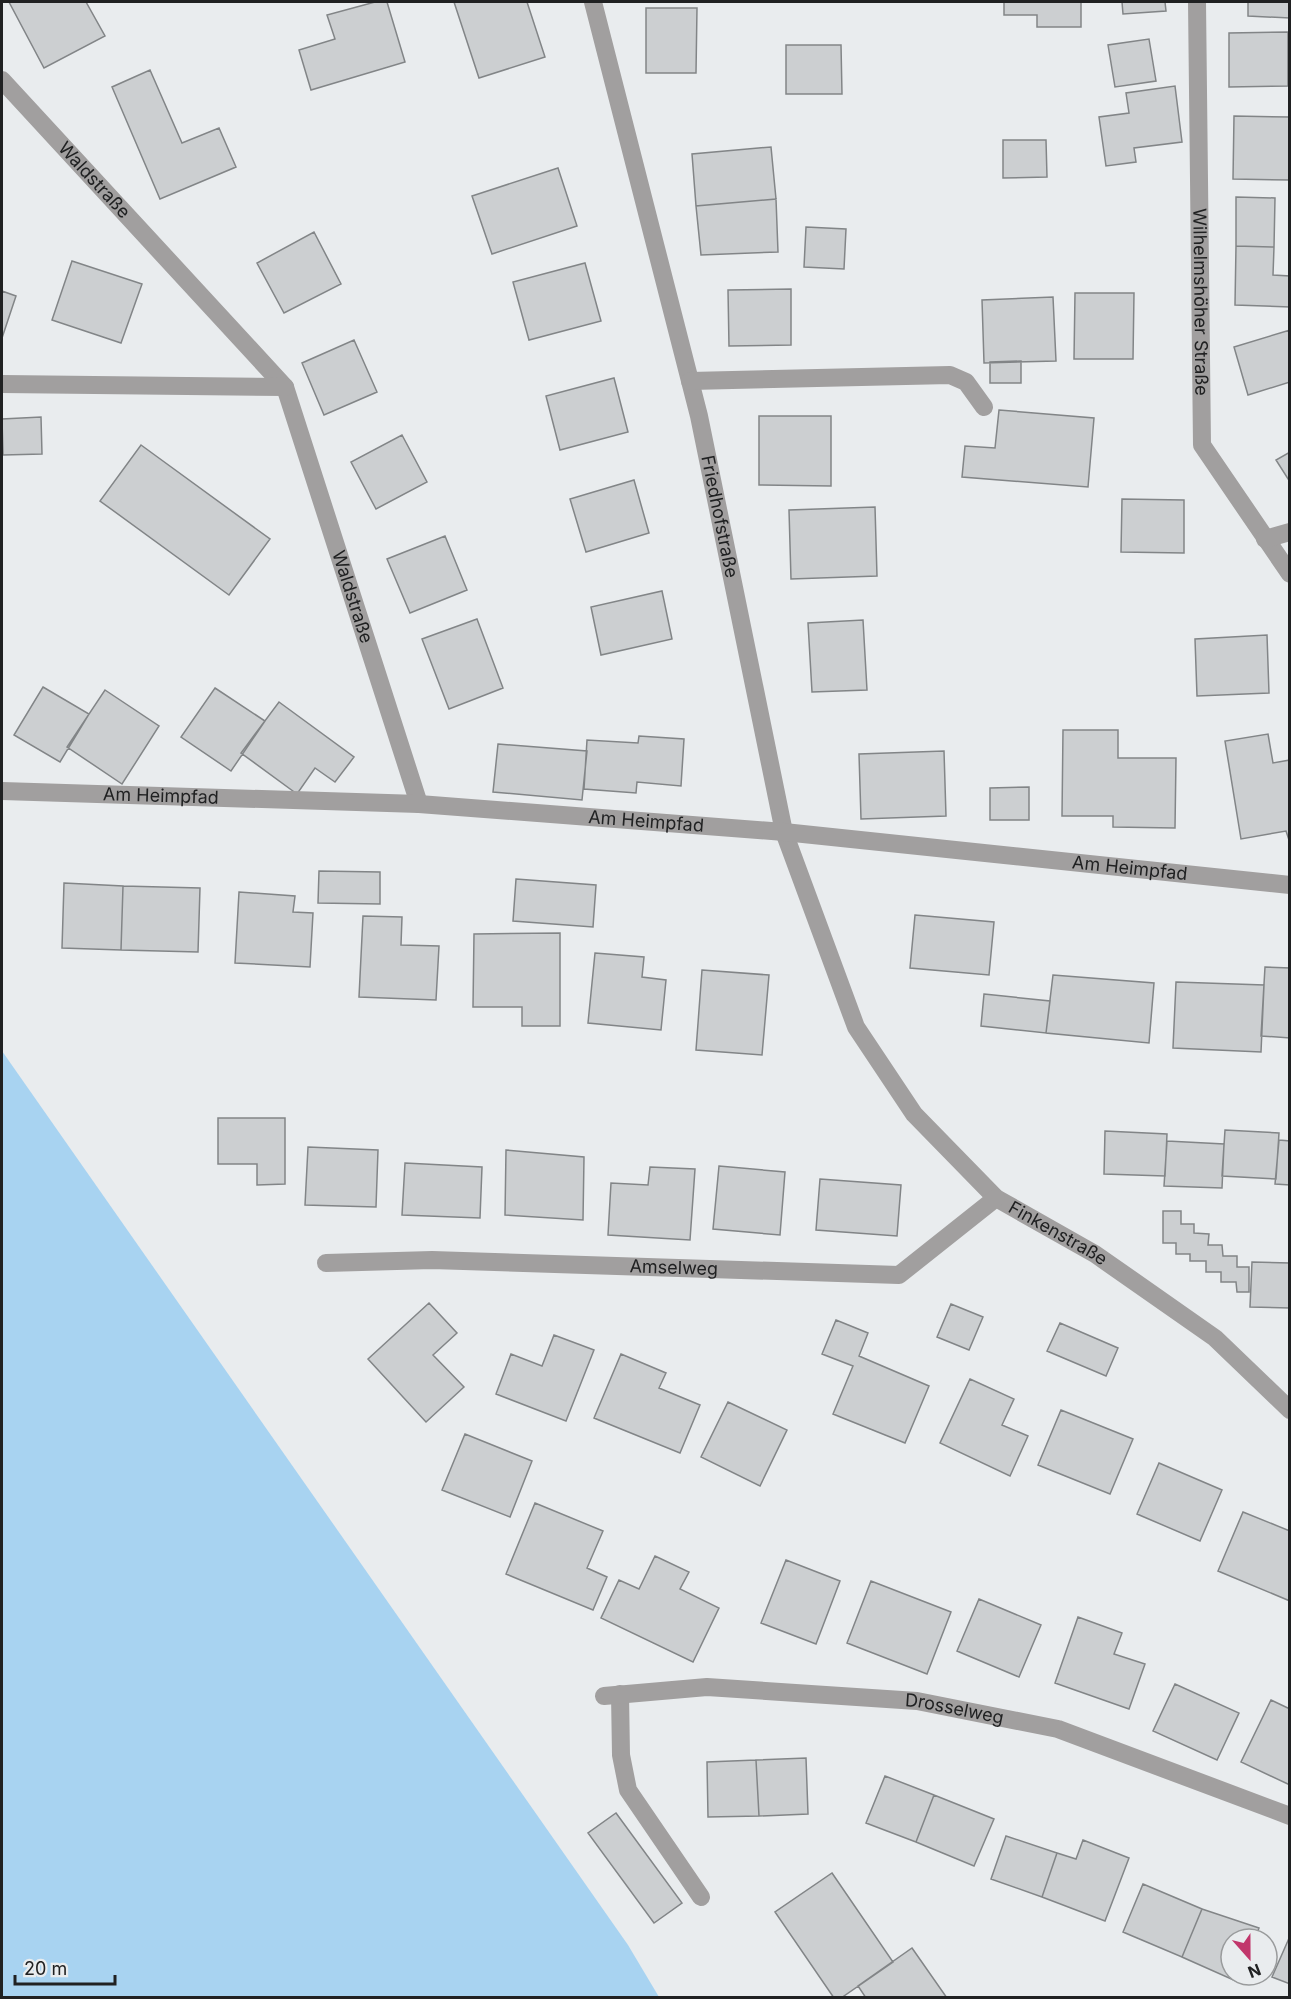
<svg xmlns="http://www.w3.org/2000/svg" width="1291" height="1999" font-family="Inter,sans-serif">
<style>
.green{fill:#a8d3f1}
.building{fill:#cccfd1;stroke:#828587;stroke-width:1.5}
.lines{fill:none;stroke-linecap:round;stroke-linejoin:round}
.minor{stroke:#a19f9f;stroke-width:18}
.labels{text-anchor:middle;stroke-width:4.5;stroke-linejoin:round;paint-order:stroke}
.street-label{font-size:18px;fill:#202122;stroke:#e9ecee}
</style>
<rect width="100%" height="100%" fill="#e9ecee"/>
<!-- green -->
<path class="green" d="M2,1051L628,1945L659,1997H2Z"/>
<!-- building -->
<path class="building" d="M9,2H86L105,36L44,68Z
M375,2H387L405,62L311,90L299,50L335,39L327,15Z
M454,2H527L545,57L479,78Z
M1004,2H1081V27H1037V15H1004Z
M1122,2H1165L1166,11L1123,14Z
M1248,2H1290V18L1248,16Z
M646,8H697L696,73H646Z
M1288,32V86L1229,87V33Z
M1149,39L1156,81L1115,87L1108,45Z
M786,45H841L842,94H786Z
M150,70L182,143L219,128L236,167L160,199L112,87Z
M1175,86L1182,142L1134,148L1136,162L1106,166L1099,117L1129,113L1126,93Z
M1234,116L1290,117V180L1233,179Z
M1003,140H1046L1047,177L1003,178Z
M771,147L776,199L696,206L692,154Z
M558,168L577,226L492,254L472,196Z
M1236,197L1275,198L1274,247L1236,246Z
M776,199L778,252L701,255L696,206Z
M806,227L846,229L844,269L804,267Z
M314,232L341,284L284,313L257,263Z
M1236,246L1274,247L1273,275L1290,276V307L1235,305Z
M72,261L142,284L121,343L52,320Z
M585,263L601,321L529,340L513,282Z
M791,289V345L729,346L728,290Z
M2,291L16,296L2,338Z
M1075,293H1134L1133,359H1074Z
M1053,297L1056,361L984,363L982,300Z
M1290,330V382L1248,395L1234,347Z
M354,340L377,392L324,415L302,363Z
M1021,361V383H990V362Z
M614,378L628,432L560,450L546,396Z
M999,410L1094,418L1088,487L962,477L965,446L995,448Z
M759,416H831V486L759,485Z
M41,417L42,454L3,455L2,419Z
M402,435L427,482L376,509L351,462Z
M141,445L270,539L229,595L100,501Z
M1290,452V482L1276,460Z
M634,480L649,533L586,552L570,499Z
M1122,499L1184,500V553L1121,552Z
M875,507L877,576L791,579L789,510Z
M445,536L467,590L410,613L387,559Z
M662,591L672,639L601,655L591,607Z
M477,619L503,688L449,709L422,639Z
M863,620L867,690L812,692L808,623Z
M1267,635L1269,693L1197,696L1195,639Z
M43,687L89,714L60,762L14,735Z
M215,688L265,721L231,771L181,737Z
M105,690L159,726L122,784L67,747Z
M279,702L354,757L335,782L315,768L297,794L241,753Z
M1063,730H1118V758H1176L1175,828L1113,827V816H1062Z
M1268,734L1273,763L1290,760V843L1286,831L1241,839L1225,741Z
M639,736L684,739L681,786L637,782L636,793L584,789L587,740L638,743Z
M498,744L587,751L582,800L493,792Z
M944,751L946,816L861,819L859,754Z
M1029,787V820H990V788Z
M319,871L380,872V904L318,903Z
M516,879L596,885L593,927L513,921Z
M64,883L123,886L121,950L62,948Z
M123,886L200,888L198,952L121,950Z
M239,892L295,896L293,912L313,913L310,967L235,963Z
M915,915L994,922L989,975L910,968Z
M363,916L402,917L401,945L439,946L436,1000L359,997Z
M560,933V1026H522V1007H473L474,934Z
M595,953L644,957L642,977L666,980L661,1030L588,1023Z
M1265,967L1290,968V1038L1261,1036Z
M702,970L769,975L762,1055L696,1050Z
M1053,975L1154,983L1149,1043L1046,1033Z
M1176,982L1264,985L1261,1052L1173,1048Z
M984,994L1050,1001L1046,1033L981,1026Z
M218,1118H285V1184L257,1185V1164H218Z
M1225,1130L1279,1133L1276,1179L1222,1176Z
M1105,1131L1167,1134L1165,1176L1104,1174Z
M1279,1140L1290,1141V1185L1275,1184Z
M1167,1141L1224,1144L1222,1188L1164,1186Z
M308,1147L378,1150L376,1207L305,1205Z
M506,1150L584,1157L583,1220L505,1215Z
M405,1163L482,1167L480,1218L402,1215Z
M719,1166L785,1172L780,1235L713,1229Z
M650,1167L695,1169L690,1240L608,1235L611,1183L648,1185Z
M820,1179L901,1185L897,1236L816,1230Z
M1163,1211H1181V1224H1194V1233L1209,1234L1208,1245H1222L1223,1256H1237V1267H1249V1292H1237L1236,1282H1221V1272H1206V1261H1190V1254H1176V1243H1163Z
M1252,1262L1290,1263V1308L1250,1307Z
M429,1303L457,1333L433,1355L464,1387L426,1422L368,1359Z
M951,1304L983,1317L969,1350L937,1337Z
M836,1320L868,1333L859,1356L929,1386L905,1443L833,1414L853,1366L822,1354Z
M1060,1323L1118,1348L1106,1376L1047,1351Z
M554,1335L594,1350L566,1421L496,1394L511,1354L542,1366Z
M621,1354L666,1373L659,1388L700,1405L680,1453L594,1418Z
M970,1379L1014,1399L1002,1425L1028,1436L1010,1476L940,1443Z
M728,1402L787,1430L760,1486L701,1457Z
M1061,1410L1133,1439L1110,1494L1038,1465Z
M465,1434L532,1461L510,1517L442,1490Z
M1159,1463L1222,1490L1200,1541L1137,1514Z
M535,1503L603,1531L587,1568L607,1577L593,1610L506,1574Z
M1243,1512L1290,1531V1601L1218,1571Z
M655,1556L689,1572L680,1589L719,1608L693,1662L601,1618L619,1580L639,1589Z
M786,1560L840,1581L816,1644L761,1623Z
M871,1581L951,1612L927,1674L847,1643Z
M979,1599L1041,1625L1019,1677L957,1651Z
M1078,1617L1122,1633L1114,1654L1145,1664L1129,1709L1055,1683Z
M1175,1684L1239,1713L1217,1760L1153,1731Z
M1271,1700L1290,1709V1785L1241,1762Z
M806,1758L808,1814L759,1816L756,1760Z
M756,1760L759,1816L708,1817L707,1762Z
M885,1776L934,1795L916,1842L866,1823Z
M934,1795L994,1819L974,1866L916,1842Z
M616,1813L682,1903L654,1923L588,1833Z
M1006,1836L1057,1853L1042,1897L991,1879Z
M1083,1840L1129,1858L1105,1921L1042,1897L1057,1853L1076,1859Z
M832,1873L893,1962L841,1998H834L775,1912Z
M1143,1884L1202,1909L1182,1957L1123,1932Z
M1202,1909L1259,1928L1255,1939H1231V1975H1240L1238,1982L1182,1957Z
M1290,1936V1984L1272,1977Z
M912,1948L947,1998H866L858,1986Z"/>
<g class="lines">
<!-- minor -->
<g class="minor">
<path id="s1" d="M593,2L699,416L784,832L856,1027L914,1114L996,1198L1095,1254L1215,1338L1290,1410"/>
<path id="s2" d="M1197,2L1202,445L1290,574"/>
<path id="s3" d="M2,80L285,387L419,804"/>
<path d="M690,381L950,375L966,382L984,407"/>
<path d="M2,384L285,387"/>
<path d="M1265,539L1290,532"/>
<path id="s4" d="M2,791L419,804L784,832L1290,885"/>
<path id="s5" d="M326,1263L432,1260L899,1275L996,1198"/>
<path d="M620,1694L621,1755L628,1790L701,1897"/>
<path id="s6" d="M604,1696L707,1687L917,1701L1058,1729L1290,1816"/>
</g>
</g>
<g class="labels">
<!-- street labels -->
<g class="street-label">
<text dy="6" stroke="none"><textPath href="#s3" startOffset="136">Waldstraße</textPath></text>
<text dy="6" stroke="none"><textPath href="#s2" startOffset="300">Wilhelmshöher Straße</textPath></text>
<text dy="6" stroke="none"><textPath href="#s1" startOffset="530">Friedhofstraße</textPath></text>
<text dy="6" stroke="none"><textPath href="#s3" startOffset="638">Waldstraße</textPath></text>
<text dy="6" stroke="none"><textPath href="#s4" startOffset="159">Am Heimpfad</textPath></text>
<text dy="6" stroke="none"><textPath href="#s4" startOffset="645">Am Heimpfad</textPath></text>
<text dy="6" stroke="none"><textPath href="#s4" startOffset="1131">Am Heimpfad</textPath></text>
<text dy="6" stroke="none"><textPath href="#s1" startOffset="1353">Finkenstraße</textPath></text>
<text dy="6" stroke="none"><textPath href="#s5" startOffset="348">Amselweg</textPath></text>
<text dy="6" stroke="none"><textPath href="#s6" startOffset="352">Drosselweg</textPath></text>
</g>
</g>
<!-- border -->
<rect width="1291" height="1999" fill="none" stroke="#202122" stroke-width="6"/>
<!-- north arrow -->
<g transform="translate(1249 1957) rotate(159)"><circle r="28" fill="#e9ecee" stroke="#999b9c" stroke-width="1.5"/>
<path d="M0-4.5L10 22L0 15L-10 22Z" fill="#c1366b"/>
<text y="-9" font-size="16" font-weight="bold" text-anchor="middle" fill="#202122">N</text>
</g>
<!-- scale -->
<path d="M15 1975v9h100v-9" fill="none" stroke="#202122" stroke-width="3"/>
<text x="24" y="1975" font-size="18" fill="#202122" stroke="#e9ecee" stroke-width="4.5" paint-order="stroke">20 m</text>
</svg>
